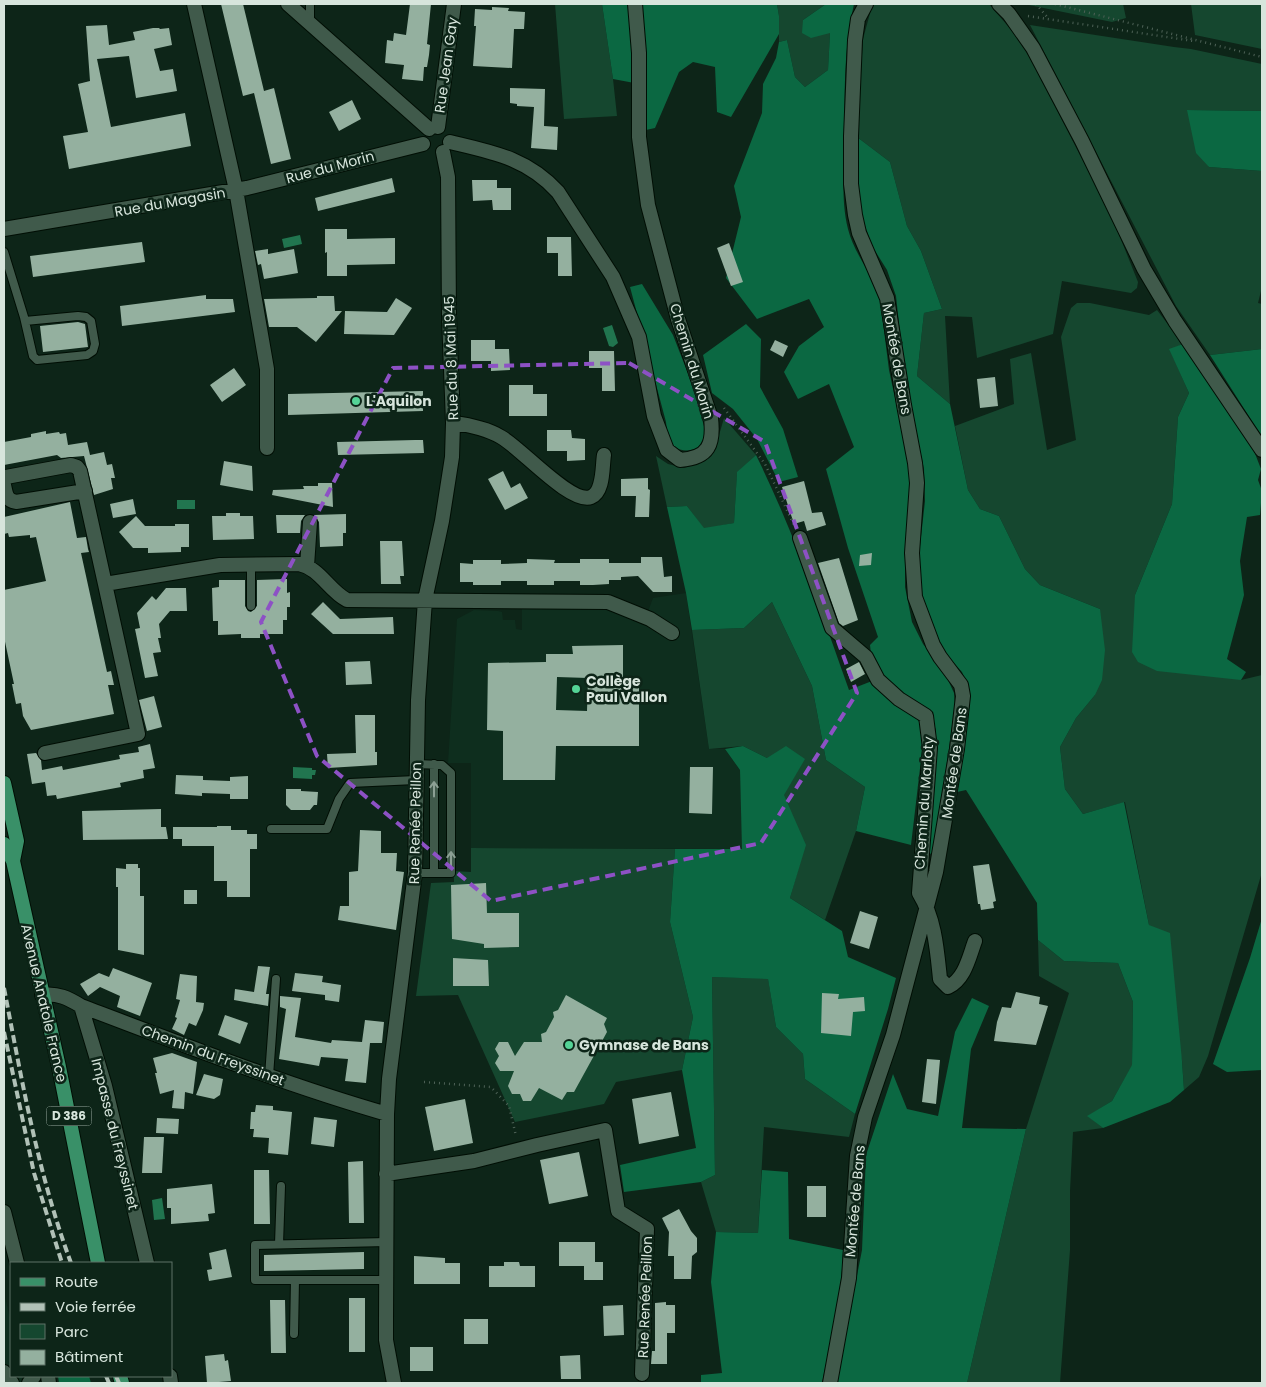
<svg xmlns="http://www.w3.org/2000/svg" width="1266" height="1387" font-family="Poppins,sans-serif">
<style>
.built{fill:#0e2e1e}
.green{fill:#15472f}
.forest{fill:#0b6842}
.water{fill:#21754f}
.building{fill:#94b09f;fill-rule:evenodd}
.lines{fill:none;stroke-linecap:round;stroke-linejoin:round}
.service-casing{stroke:#000e04;stroke-width:10}
.minor-casing{stroke:#000e04;stroke-width:16}
.primary-casing{stroke:#000e04;stroke-width:16}
.path{stroke:#4e6257;stroke-width:2.5;stroke-dasharray:1 4;stroke-linecap:butt}
.service{stroke:#405a4b;stroke-width:8}
.minor{stroke:#405a4b;stroke-width:14}
.primary{stroke:#399068;stroke-width:14}
.rail{stroke:#b1c1b7;stroke-width:4;stroke-dasharray:8 4;stroke-linecap:butt}
.oneway{stroke:#8ca094}
.marked{fill:none;stroke:#8d51c5;stroke-width:4;stroke-dasharray:10 6;stroke-linejoin:round}
.poi-dot{fill:#54d396;stroke:#0d2518;stroke-width:2}
.labels{text-anchor:middle;stroke-width:5;stroke-linejoin:round;paint-order:stroke}
.shield{fill:#0d2518;stroke:#9aaba1;stroke-width:1}
.shield-label{font-size:12px;font-weight:bold;fill:#d7e5dc}
.street-label{font-size:14px;fill:#d7e5dc;stroke:#0d2518}
.poi-label{font-size:14px;font-weight:bold;fill:#d7e5dc;stroke:#0d2518;text-anchor:start}
</style>
<rect width="100%" height="100%" fill="#0d2518"/>
<!-- built -->
<path class="built" d="M686,593L709,749H725L740,770L743,849L471,848V763H448L457,619L474,610L498,611L502,612L503,620H515L516,629L522,630V607H599L618,612L643,625L653,598Z
M4,1294L11,1321V1376H24L25,1383H4Z"/>
<!-- green -->
<path class="green" d="M555,4H602L613,79L617,116L564,119Z
M777,4H826L803,20L830,33L828,70L805,87L795,77L787,40L779,42V16Z
M874,4H989L1013,32L1030,58L1112,217L1138,282L1137,288L1131,293L1062,281L1053,334L977,358L972,317L945,316L950,404L917,376L924,313L942,309L921,251L907,226L890,162L857,137L863,39L872,6Z
M1024,4H1123L1126,18L1112,22Z
M1191,4H1262V49L1195,35Z
M1030,25L1174,47L1191,49L1262,64V111L1188,110L1209,167L1262,171V287L1258,303L1262,304V349L1210,355L1176,306Z
M1077,303H1090L1149,315L1157,310L1183,344L1170,350L1189,393L1178,417L1172,504L1135,595L1241,680L1262,675V872L1208,1056L1199,1077L1184,1090L1182,1061L1149,925L1125,802L1083,814L1065,789L1060,747L1076,718L1095,695L1100,609L1040,585L1025,569L999,516L980,509L968,490L955,426L1014,404L1010,359L1031,353L1047,450L1076,440L1061,337L1071,308Z
M724,418L756,455L737,473L734,523L704,529L687,506L667,507L656,456L668,464L684,468L705,461L715,449Z
M772,602L812,686L826,760L865,787L856,831L825,920L790,898L805,845L767,758L743,746L709,749L692,630L744,628Z
M471,848L675,849L670,922L693,1017L682,1070L616,1082L604,1104L515,1122L458,995L416,996L431,883L454,882V871L471,872Z
M1038,940L1064,961L1118,963L1133,1002L1132,1066L1112,1101L1088,1116L1103,1128L1073,1132L1070,1191V1250L1060,1383H967L1026,1129L1069,993L1039,976Z
M712,977L768,978L776,1027L803,1054L805,1079L855,1114L849,1137L764,1127L758,1233L716,1232L701,1182L715,1175Z"/>
<!-- forest -->
<path class="forest" d="M602,4H777L779,16V34L731,117L717,112L715,67L693,62L679,72L655,128L646,130L645,85L613,79Z
M826,4H854C843,49 845,95 844,141C844,170 841,201 848,229C854,254 873,274 880,299L889,370L909,464L911,496L905,567V587L912,622L923,644L940,665L948,680L954,693L955,706L934,853L928,854L936,730L928,710C906,698 871,672 870,645L878,637L848,548L826,469L854,447L829,384L798,399L784,372L799,346L824,327L809,299L757,319L726,278L741,217L734,186L762,113L763,84L776,58L779,42L787,40L795,77L805,87L828,70L830,33L811,38L802,33L803,20Z
M1187,110L1262,111V171L1209,167L1196,153Z
M857,137L890,162L907,226L921,251L942,309L924,313L917,376L950,404L968,490L980,509L999,516L1025,569L1040,585L1100,609L1105,650L1102,680L1095,695L1076,718L1060,747L1065,789L1083,814L1124,802L1149,925L1170,933L1182,1061L1184,1090L1170,1102L1103,1128L1087,1116L1112,1101L1132,1065L1133,1002L1118,963L1064,961L1038,940L1037,903L966,790L957,792L970,703L969,689L962,672L943,651L929,623L921,595L918,564L925,501L924,469L905,379L896,296L887,270L872,246L861,214L854,189Z
M642,284L673,335L694,389L706,434L698,448C675,456 668,443 666,422L630,287Z
M746,324L761,339L760,387L783,429L798,477L779,482L757,439L733,409L712,393L703,355Z
M1183,344L1254,451L1261,469L1258,480L1262,491L1260,515L1247,517L1240,561L1244,595L1227,659L1246,672L1241,680L1157,671L1138,662L1132,652L1135,595L1172,504L1178,417L1189,393L1169,349Z
M1262,349V437L1210,355Z
M756,455C793,530 821,611 849,690L872,681L915,716L922,726L923,743L911,845L856,831L865,787L826,760L812,686L772,602L744,628L692,630L686,593L667,507L687,506L704,528L734,523L737,472Z
M743,746L767,758L786,746L805,759L784,795L806,845L790,898L842,931L848,957L896,978L888,1009L855,1114L805,1079L803,1054L776,1027L768,979L712,977L715,1175L701,1182L624,1192L620,1165L696,1148L682,1070L693,1017L670,922L675,849H742L740,770L725,749Z
M1262,918V1070L1227,1072L1213,1064L1250,958Z
M972,998L989,1006L971,1049L962,1128L1026,1129L967,1383H836L862,1250L866,1155L893,1074L907,1109L938,1116L955,1032Z
M762,1170L788,1172L789,1239L843,1250C842,1295 831,1339 822,1383H701V1375L722,1373L711,1282L716,1232L758,1233Z
M58,1376H89L91,1383H59Z"/>
<!-- water -->
<path class="water" d="M300,235L302,244L284,248L282,239Z
M612,325L618,343L613,347L609,346L603,328Z
M177,500H195V509H177Z
M293,767L312,768V770H316L315,775H312V779L293,778Z
M162,1198L165,1219L154,1220L152,1200Z"/>
<!-- building -->
<path class="building" d="M221,4H243L264,91L274,88L291,159L271,164L254,93L243,96Z
M410,4H431L427,44L430,45L429,55L427,67H424L423,81L402,79L404,65L385,63L387,40L393,41L394,33L406,35Z
M492,7L509,8L508,11L525,12L524,29H514L512,68L473,66L476,26H474L475,9L492,10Z
M107,25L109,45L135,40L133,32L153,28H159L160,29L169,28L172,45L154,49L160,71L173,69L177,91L136,98L129,56L97,59L111,127L185,113L191,146L69,169L63,136L88,132L78,84L90,81L86,26Z
M510,88L545,89L544,126L558,127L557,150L531,148L534,107L517,106V104L510,103Z
M352,100L361,119L339,131L329,112Z
M392,178L395,192L318,211L315,198Z
M472,180H497V188H511V210H493L492,200L473,201Z
M325,229H347V239L395,238V264L347,265V276H327V252L325,253Z
M547,237H571L572,276H558V253H547Z
M142,242L145,262L33,277L30,256Z
M729,243L743,282L731,286L717,248Z
M268,249V254L294,249L298,273L264,279L261,264L258,265L255,251Z
M206,295V299H233L235,312L122,326L120,306Z
M317,296H334L335,311H342L316,342L297,327H269L264,299L317,298Z
M396,298L412,308L394,335L344,334L345,311L387,312Z
M78,322L85,324L88,347L43,352L40,326Z
M471,340H495V349H509L510,370L491,371V361H471Z
M775,340L788,346L783,357L770,350Z
M589,351H614L615,391H602V368H589Z
M234,368L246,385L222,402L210,385Z
M995,377L998,406L980,408L977,379Z
M509,385H533V394H547V416H509Z
M423,391V411L288,415V394Z
M547,430H571L572,438L585,439V460L567,461V451H547Z
M46,431V434L59,432L60,434L66,433L68,445L87,442L90,455L104,452L107,465L112,464L115,478H111L113,489L94,495L84,456L61,458L57,455L4,465V442L31,437V434Z
M415,440H423L424,453L338,455L337,442Z
M224,461L252,466L253,491L220,485Z
M503,471L511,488L520,483L528,498L505,510L488,479Z
M648,478V489L650,490L649,517H635L636,496H621V479Z
M804,481L812,513L822,512L826,525L807,531L804,521L794,524L782,487Z
M318,483H332L333,507L272,495L273,490L304,489L303,486H318Z
M133,499L136,514L113,518L110,504Z
M70,502L77,538L86,537L88,549L89,552L81,553L107,672L111,671L114,685H108L114,714L31,730L23,716L21,703L16,704L12,684H14L4,637V590L46,581L36,537L30,538V535L9,537L8,533L4,534V517Z
M226,513H240V516H253L254,539L213,540L212,516H226Z
M346,514V533H343V546L320,547L319,522L314,515Z
M276,515H305L301,521L300,533H277Z
M136,516L145,526H175V524H189V547H181V552L148,553V548H133L119,532Z
M380,541H402L404,576H400L401,584H381Z
M872,553L871,565L859,566L860,555Z
M641,557H662L664,577L672,576V592H653L638,576L621,577V580H609V584L593,585H580V581H554V585H527V581H501V585H473V582H460V563L473,564V560H501V564L527,563V559L555,560L554,563H580V559H609V563H641Z
M839,558L858,620L843,626L839,623L818,563Z
M287,579V593L290,592V607H287V620H283V634H260V638H241V634L218,635V621H213L212,588L219,587V580H245V606L248,611L251,612L257,606V580Z
M166,588H186L187,611H170L159,624L161,638H158L161,652L153,653L158,676L145,678L135,629L140,628L137,613L152,596L156,600Z
M323,602L340,619L393,617L394,634H333L311,614Z
M623,645V677H639V746H556L555,780H503V731L487,730L488,663L546,662V654H573L572,646ZM557,677L588,678L587,711L556,710Z
M370,661L372,684L346,685L345,662Z
M859,662L865,674L851,682L846,669Z
M154,696L162,727L147,731L139,700Z
M355,715H375V752H377V765L328,768L327,754L356,753Z
M150,744L155,768L143,770L144,778L120,783L121,787L57,799L56,795L47,796L45,782L32,784L27,754L36,753L41,760L42,770L62,766L63,770L120,759L119,755L139,752L138,747Z
M690,767H713L712,814L689,813Z
M176,775L203,776V780L230,781V777L248,776V799H230V794L202,793V796L175,794Z
M286,789H301V791L318,792L317,805H314L310,810H291L286,805Z
M161,809V827H166L168,839L83,840L82,811Z
M217,826H231V830H247V834H257V849H250V897H227V881H214V846H182V839H173V827H217Z
M360,830L381,831V853H397L396,871L404,872L396,930L338,920L340,906H349V872L358,871Z
M126,864H138V868H140V896H144V955L118,950V887H116V868L126,869Z
M989,864L996,901L993,902L994,908L981,910L980,904H978L973,866Z
M486,883L487,913H519V947L484,948V944L452,939L451,885Z
M184,890H197V904H184Z
M860,911L878,917L869,949L850,943Z
M453,958L488,960L489,986H453Z
M258,966L270,967L266,994H269L268,1006L234,1000L235,989L254,992Z
M113,968L152,983L140,1016L117,1007L120,996L100,987L88,996L80,984L99,973L109,977Z
M295,973L323,976L322,982L341,985L339,1002L325,1000V995L292,991Z
M180,974L197,976L196,1002L204,1003L203,1010L196,1026L189,1023L184,1035L172,1029L177,1018L175,1017L180,1000L176,999Z
M1016,992L1040,997L1039,1004L1048,1006L1036,1045L994,1041L997,1022L1002,1007L1011,1008Z
M822,993L839,994L838,999L864,997L865,1011L853,1012L851,1036L821,1033Z
M566,995L607,1018L604,1024L607,1032L574,1092H567L562,1100L539,1088L531,1101H523L520,1094H512L508,1086L514,1071H500L495,1063L499,1056L495,1049L499,1042H508L515,1056L524,1042H542L541,1034L546,1032L554,1017L553,1012L558,1010Z
M280,996L301,998L295,1037L331,1043L332,1040L362,1042L365,1020L384,1022L382,1043H370L366,1083L345,1081L348,1059L321,1057L319,1066L279,1059L286,1009L280,1007Z
M225,1015L248,1023L240,1044L218,1035Z
M172,1053L197,1062L193,1094L185,1092L184,1109L172,1108L174,1090L160,1094L155,1073H157L153,1058Z
M927,1059L940,1060L936,1104L922,1102Z
M204,1074L223,1079L220,1095L214,1099L196,1095Z
M671,1092L679,1136L639,1144L632,1099Z
M465,1099L473,1143L434,1151L425,1107Z
M256,1105L273,1106V1110L292,1112L288,1155L268,1153L269,1138L253,1137L254,1129H250L251,1112H255Z
M314,1117L337,1120L334,1147L311,1144Z
M157,1118L179,1119L178,1134L156,1133Z
M144,1137H164L162,1173H142Z
M579,1152L588,1196L549,1204L540,1160Z
M363,1161L364,1223H349L348,1162Z
M254,1170H269L270,1224H254Z
M212,1184L215,1213L208,1214L209,1221L171,1224V1208H167V1189Z
M807,1186H826V1217H807Z
M679,1209L691,1231L697,1238V1252L692,1256L691,1279H674V1256H668L669,1232L662,1218Z
M559,1242H595V1262H603V1280H584V1266H559Z
M226,1249L232,1277L209,1281L207,1270L212,1269L209,1253Z
M364,1252V1269L264,1271V1255Z
M414,1256L445,1258V1263H460V1284H414Z
M504,1262H519L520,1266H535V1287H489V1266H504Z
M349,1298H365V1352H349Z
M270,1300H285L286,1353H271Z
M666,1302V1305H675V1333H667V1364H651L652,1351H655V1303Z
M623,1305L624,1335L604,1336L603,1306Z
M464,1319H488V1344H464Z
M410,1347H433V1371H410Z
M224,1354L225,1361L228,1360L231,1381L207,1383L205,1356Z
M580,1355L581,1379H561L560,1356Z"/>
<g class="lines">
<defs>
<path id="service" d="M310,23V4
M4,252L24,317L33,356L37,360L87,355L93,351L95,344L91,321L86,317L78,316L25,321
M251,606V565
M434,764V873
M271,829H327L339,799L350,783L416,780
M415,873H451V773L442,765L416,764
M269,1076L276,979
M387,1242L255,1245V1280H387
M279,1244L281,1186
M294,1334L295,1280"/>
<path id="minor" d="M194,4L236,190L267,369V448
M288,4L429,129
M999,4L1009,14L1033,48L1082,141L1144,269L1175,321L1262,450
M438,127L454,4
M450,142C492,152 527,158 558,192L613,277L639,337L654,416L667,450L680,460C709,458 714,444 711,418L678,319L648,205L639,137V53L635,4
M4,229L247,188L423,144
M453,423C470,425 486,428 501,437C520,447 571,505 591,497C604,492 602,467 604,455
M4,479L6,477L71,465L77,467L80,471L105,584L220,565L299,564C320,568 329,591 347,600L608,602L650,619L672,633
M4,485C6,494 6,500 16,502L85,491
M800,538L832,628L866,657L878,680L899,699L926,716L930,748L919,893C935,919 937,950 940,979L948,987C965,979 969,957 975,941
M307,566L310,522
M45,753L138,734L105,584
M42,995C58,993 68,998 81,1006C182,1044 283,1084 387,1114
M81,1006L105,1086L147,1263
M386,1174L474,1161L537,1145L605,1130L618,1211L647,1229L642,1374
M4,1212L17,1263
M4,1372L12,1383
M48,1376L49,1383
M170,1376L171,1383
M29,1383L34,1376
M394,1383L386,1340V1318L387,1114L389,1079L415,873L418,700L425,600L442,521L452,457L453,423L449,316L448,177L443,152
M830,1383L849,1278L857,1156L865,1117L893,1035L936,872L957,749L963,696L961,685L940,657L933,645L915,597L912,553L917,483L915,463L904,405L887,298L859,233L855,215L851,184V136L855,40L858,19L866,4"/>
<path id="primary" d="M4,783L17,841L13,861
M4,844L13,861L59,1067L98,1263
M120,1376L122,1383"/>
</defs>
<!-- service casing -->
<use href="#service" class="service-casing"/>
<!-- minor casing -->
<use href="#minor" class="minor-casing"/>
<!-- primary casing -->
<use href="#primary" class="primary-casing"/>
<!-- path -->
<path class="path" d="M1036,4L1049,19
M1055,4L1262,57
M1028,16L1193,41
M724,408L765,464L794,525
M424,1082L491,1087L509,1106L516,1136"/>
<!-- service -->
<use href="#service" class="service"/>
<!-- minor -->
<use href="#minor" class="minor"/>
<!-- primary -->
<use href="#primary" class="primary"/>
<!-- rail -->
<path class="rail" d="M4,988C22,1081 38,1174 71,1263
M4,1032L34,1173L62,1263
M106,1376L109,1383
M116,1376L119,1383"/>
</g>
<!-- one-way arrows -->
<defs><path id="oneway-shaft" d="M-6 0H5M1.5-3L5.5 0L1.5 3" fill="none" stroke-width="1.6" stroke-linecap="round" stroke-linejoin="round" transform="scale(1.25)"/></defs>
<g class="oneway">
<use href="#oneway-shaft" transform="translate(434 789) rotate(-90)"/>
<use href="#oneway-shaft" transform="translate(451 859) rotate(-90)"/>
</g>
<!-- marked area -->
<path class="marked" d="M629,363L765,442L857,693L761,843L491,901L317,756L261,622L393,368Z"/>
<!-- markers -->
<g class="poi-dot">
<circle cx="356" cy="401" r="5"/>
<circle cx="576" cy="689" r="5"/>
<circle cx="569" cy="1045" r="5"/>
</g>
<g class="labels">
<!-- shield labels -->
<rect class="shield" x="46.5" y="1106.5" width="45" height="19" rx="4"/>
<g class="shield-label">
<text x="69" y="1120">D 386</text>
</g>
<!-- street labels -->
<g class="street-label">
<text transform="translate(446 65) rotate(-82)" y="5">Rue Jean Gay</text>
<text transform="translate(330 167) rotate(-15)" y="5">Rue du Morin</text>
<text transform="translate(170 202) rotate(-10)" y="5">Rue du Magasin</text>
<text transform="translate(451 358) rotate(-92)" y="5">Rue du 8 Mai 1945</text>
<text transform="translate(897 359) rotate(80)" y="5">Montée de Bans</text>
<text transform="translate(692 361) rotate(73)" y="5">Chemin du Morin</text>
<text transform="translate(954 763) rotate(-82)" y="5">Montée de Bans</text>
<text transform="translate(924 803) rotate(-86)" y="5">Chemin du Marloty</text>
<text transform="translate(415 823) rotate(-89)" y="5">Rue Renée Peillon</text>
<text transform="translate(44 1003) rotate(77)" y="5">Avenue Anatole France</text>
<text transform="translate(213 1055) rotate(20)" y="5">Chemin du Freyssinet</text>
<text transform="translate(115 1134) rotate(76)" y="5">Impasse du Freyssinet</text>
<text transform="translate(855 1201) rotate(-85)" y="5">Montée de Bans</text>
<text transform="translate(645 1297) rotate(-88)" y="5">Rue Renée Peillon</text>
</g>
<!-- poi labels -->
<g class="poi-label">
<text x="366" y="406">L'Aquilon</text>
<text x="586" y="686">Collège<tspan x="586" dy="16">Paul Vallon</tspan></text>
<text x="579" y="1050">Gymnase de Bans</text>
</g>
</g>
<!-- border -->
<rect width="1266" height="1387" fill="none" stroke="#d7e5dc" stroke-width="10"/>
<!-- legend -->
<rect x="10" y="1262" width="162" height="115" fill="#0d2518" stroke="#5e7266"/>
<rect x="20" y="1278" width="25" height="8" fill="#399068" stroke="#5e7266"/>
<text x="55" y="1287" font-size="15" fill="#d7e5dc">Route</text>
<rect x="20" y="1303" width="25" height="8" fill="#b1c1b7" stroke="#5e7266"/>
<text x="55" y="1312" font-size="15" fill="#d7e5dc">Voie ferrée</text>
<rect x="20" y="1324" width="25" height="15" fill="#15472f" stroke="#5e7266"/>
<text x="55" y="1337" font-size="15" fill="#d7e5dc">Parc</text>
<rect x="20" y="1350" width="25" height="15" fill="#94b09f" stroke="#5e7266"/>
<text x="55" y="1362" font-size="15" fill="#d7e5dc">Bâtiment</text>
</svg>
